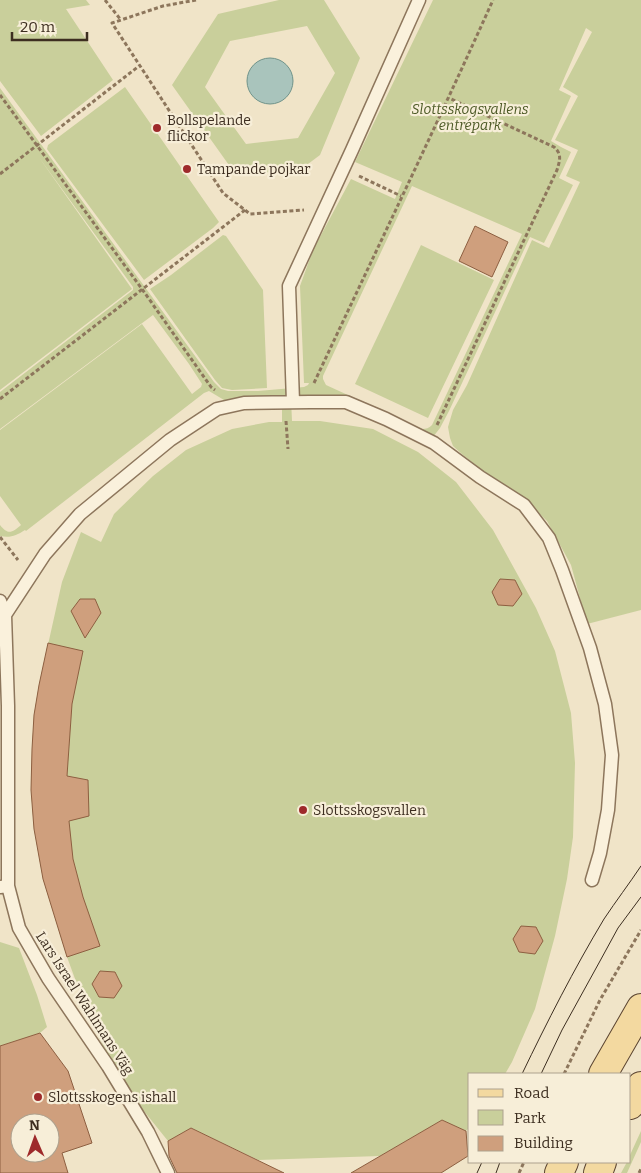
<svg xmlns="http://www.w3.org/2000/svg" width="641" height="1173" font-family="Bitter,serif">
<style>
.green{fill:#c9cf9b;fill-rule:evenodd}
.water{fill:#a9c4bc;stroke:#6f938a}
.building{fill:#cf9f7d;stroke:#8d5f41;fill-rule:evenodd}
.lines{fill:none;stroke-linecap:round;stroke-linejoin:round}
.lane-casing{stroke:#8d765c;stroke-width:15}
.primary-casing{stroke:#5b4430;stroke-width:30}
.path{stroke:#8d765c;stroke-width:3;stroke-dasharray:4 2.5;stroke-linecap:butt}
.lane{stroke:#faf1dc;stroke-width:12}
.primary{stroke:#f3d9a0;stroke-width:28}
.tram{stroke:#3d2e20;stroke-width:1}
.poi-dot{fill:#9e2a2b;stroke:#f7eed8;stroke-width:2}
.labels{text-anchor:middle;stroke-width:4.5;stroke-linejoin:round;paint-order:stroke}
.park-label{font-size:14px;font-style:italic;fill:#4d5a26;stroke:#f7eed8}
.poi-label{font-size:14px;fill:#3d2e20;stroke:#f7eed8;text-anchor:start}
.street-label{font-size:14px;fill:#3d2e20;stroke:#f7eed8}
</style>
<rect width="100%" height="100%" fill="#f0e4c8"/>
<!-- green -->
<path class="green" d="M0,0H86L90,5L66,9L113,80L41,136L0,81Z
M279,0H324L360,58L320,155L300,170L236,175L172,85L218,14ZM307,26L335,73L298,138L246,144L205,87L230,41Z
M433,0H641V610L587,624L571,565L547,521L518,493L482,470L463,455L453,446L450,438L448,427L453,410L467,385L532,240L549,248L580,182L566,176L578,150L555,140L578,96L563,87L592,32L586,28L559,90L571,96L551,141L561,147L571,152L559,178L573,185L544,243L530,237L449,411L440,428L433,437L329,397L291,399L292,421H320L373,429L418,452L456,482L493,530L536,608L555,651L571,713L575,763L573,837L567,879L555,936L535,1009L512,1062L505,1074H470V1127L466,1131L442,1120L380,1156L258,1160L191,1128L168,1141L127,1090L92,1025L67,957L43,879L34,829L31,790L32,749L34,715L39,685L62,582L81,532L101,542L114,514L153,476L186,450L232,429L269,422H282V399L224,400L209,391L204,393L26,531L25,530C16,536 10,538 0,536V525C8,535 12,533 21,525L0,496V430L142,324L192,394L201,387L202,384L189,364L153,315L0,429V392L133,290V287L38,156L132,289L0,390V88L214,382L221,389L228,391H258L304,387L308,385L309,383H304L300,286L313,250L351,179L395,199L402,182L355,162ZM412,186L522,234L432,425C429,428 426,429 422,429L326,385L323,379V376Z
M125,87L219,222L213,228L144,280L47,149L48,145Z
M223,235L226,236L263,290L267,388L232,390L222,388L215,380L150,289L171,275Z
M421,245L494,280L428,418L355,384Z
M0,942L19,948L37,995L47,1027L40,1033L0,1046Z
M641,1131V1142L627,1173H621L627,1162H630V1155Z"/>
<!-- water -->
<path class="water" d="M247 81a23 23 0 1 1 46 0a23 23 0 1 1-46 0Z"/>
<!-- building -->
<path class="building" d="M475,226L508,242L492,277L459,261Z
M500,579L515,580L522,594L513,606L498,605L492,592Z
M80,599H95L101,613L85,638L71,611Z
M48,643L83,651L72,704L67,776L88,780L89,816L69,821L73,859L83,897L100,946L67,957L43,879L34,829L31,790L32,749L34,715L39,685Z
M521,926L536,927L543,941L535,954L519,952L513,939Z
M100,971L115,972L122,986L114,998L99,997L92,984Z
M40,1033L68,1071L92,1143L62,1153L68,1173H0V1046ZM20,1123H50V1153H20Z
M442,1120L466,1131L468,1156L441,1173H351Z
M191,1128L284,1173H177L169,1156L168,1141Z"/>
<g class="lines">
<defs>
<path id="lane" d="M293,402L289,286L352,150L419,0
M0,601L5,615L8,706V886
M5,615L45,554L80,514L170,440L217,409L244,403L310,402H346L386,419L434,443L480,477L524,505L549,538L562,570L590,648L605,704L612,755L608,810L600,853L592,880
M0,887L8,886L19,928L48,978L108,1066L148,1132L168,1173"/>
<path id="primary" d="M603,1074L641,1008
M630,1105L641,1086
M559,1173L564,1162
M598,1173L602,1162"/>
</defs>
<!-- lane casing -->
<use href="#lane" class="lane-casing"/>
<!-- primary casing -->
<use href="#primary" class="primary-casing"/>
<!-- path -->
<path class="path" d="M105,0L121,20
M196,0L163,6L112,23L223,193L250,214L304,210
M0,95L142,289L211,387L215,390
M0,174L139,66
M359,176L401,196
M314,383C374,255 435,129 493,0
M0,399L245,210
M286,421L288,449
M437,425L557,170C560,160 562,154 554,147L449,98
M0,537L18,560
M564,1074L600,1000L641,930
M519,1173L524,1162
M639,1173L641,1169"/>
<!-- lane -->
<use href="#lane" class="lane"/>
<!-- primary -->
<use href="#primary" class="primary"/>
<!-- tram -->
<path class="tram" d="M522,1074C547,1022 574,969 604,919C616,901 629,884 641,866
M541,1074L562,1030L600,961L618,928L641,897
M477,1173L482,1162
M496,1173L500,1162"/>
</g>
<!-- markers -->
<g class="poi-dot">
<circle cx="157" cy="128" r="5"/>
<circle cx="187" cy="169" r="5"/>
<circle cx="303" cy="810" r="5"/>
<circle cx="38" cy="1097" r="5"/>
</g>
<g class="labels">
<!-- park labels -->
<g class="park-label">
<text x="470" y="114">Slottsskogsvallens<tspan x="470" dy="16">entrépark</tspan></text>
</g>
<!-- poi labels -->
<g class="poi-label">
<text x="167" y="125">Bollspelande<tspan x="167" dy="16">flickor</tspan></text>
<text x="197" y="174">Tampande pojkar</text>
<text x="313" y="815">Slottsskogsvallen</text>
<text x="48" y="1102">Slottsskogens ishall</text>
</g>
<!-- street labels -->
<g class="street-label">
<text transform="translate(85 1003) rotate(57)" y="5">Lars Israel Wahlmans Väg</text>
</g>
</g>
<!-- legend -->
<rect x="468" y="1073" width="162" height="90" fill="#f7eed8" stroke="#ada18e"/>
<rect x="478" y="1089" width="25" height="8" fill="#f3d9a0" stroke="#ada18e"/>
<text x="514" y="1098" font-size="15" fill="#3d2e20">Road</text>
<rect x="478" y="1110" width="25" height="15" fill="#c9cf9b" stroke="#ada18e"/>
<text x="514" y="1123" font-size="15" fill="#3d2e20">Park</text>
<rect x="478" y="1136" width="25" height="15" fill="#cf9f7d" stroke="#ada18e"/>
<text x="514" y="1148" font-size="15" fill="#3d2e20">Building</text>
<!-- north arrow -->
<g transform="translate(35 1138) rotate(358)"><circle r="24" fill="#f7eed8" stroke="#ada18e"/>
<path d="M0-4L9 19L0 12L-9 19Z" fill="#9e2a2b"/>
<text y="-8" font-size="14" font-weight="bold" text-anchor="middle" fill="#3d2e20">N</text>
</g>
<!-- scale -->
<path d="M12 32v8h75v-8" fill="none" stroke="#3d2e20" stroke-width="2.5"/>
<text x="20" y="32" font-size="15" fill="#3d2e20" stroke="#f7eed8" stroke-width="4" paint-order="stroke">20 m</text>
</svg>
